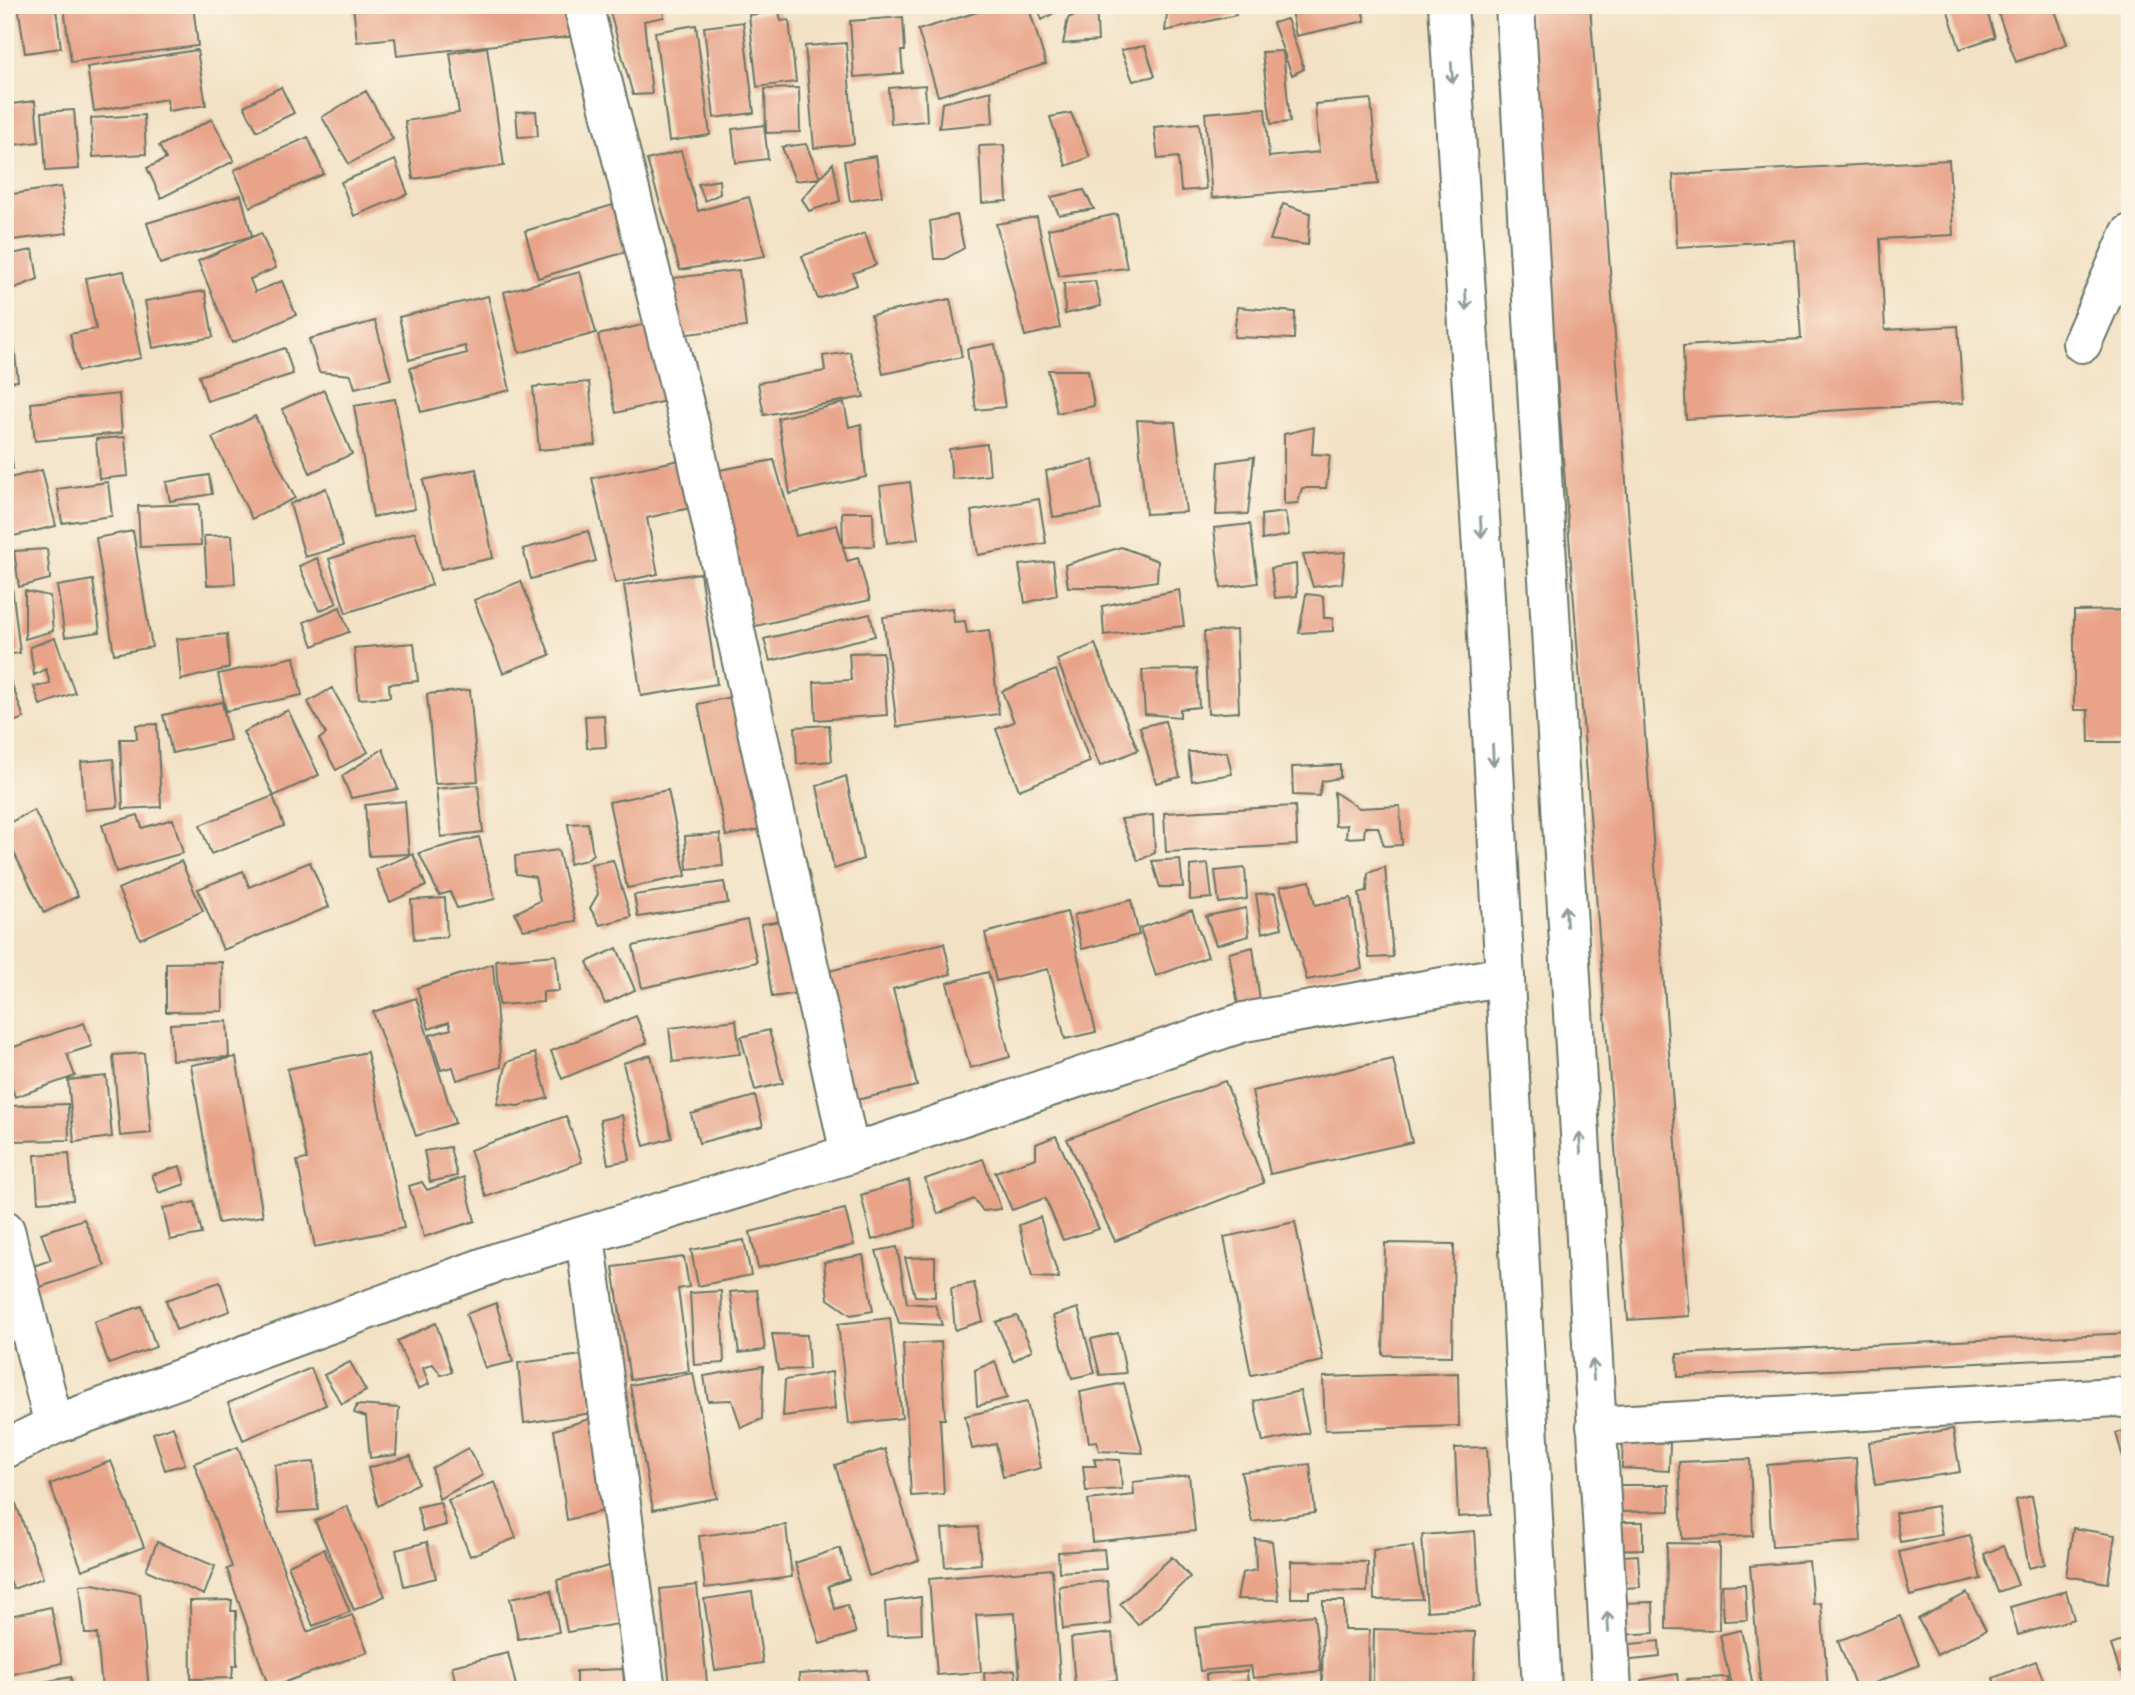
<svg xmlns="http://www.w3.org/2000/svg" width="2135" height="1695" font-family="'Architects Daughter',sans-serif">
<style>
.building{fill:#e8a388}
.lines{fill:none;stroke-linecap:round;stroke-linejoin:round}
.minor-casing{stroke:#697666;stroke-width:42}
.minor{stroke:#fff;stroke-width:38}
.oneway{stroke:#8f9e9a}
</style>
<rect width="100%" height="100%" fill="#fcf5e5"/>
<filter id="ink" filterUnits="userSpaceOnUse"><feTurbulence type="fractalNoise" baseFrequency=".0143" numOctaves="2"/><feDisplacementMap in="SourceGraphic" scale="14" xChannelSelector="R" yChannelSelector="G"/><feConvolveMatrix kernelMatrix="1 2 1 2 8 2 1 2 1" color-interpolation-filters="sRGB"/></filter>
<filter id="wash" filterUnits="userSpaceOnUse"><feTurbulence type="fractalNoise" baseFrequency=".00686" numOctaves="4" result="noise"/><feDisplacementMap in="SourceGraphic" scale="28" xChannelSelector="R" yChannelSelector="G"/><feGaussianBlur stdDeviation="1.57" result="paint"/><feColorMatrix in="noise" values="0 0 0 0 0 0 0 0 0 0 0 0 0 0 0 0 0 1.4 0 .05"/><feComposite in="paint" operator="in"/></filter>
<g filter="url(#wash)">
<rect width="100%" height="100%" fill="#f2e1c4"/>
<g id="blocks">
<!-- building -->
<path class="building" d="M18,5H193L198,46L71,62L64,7L56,9L61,48L25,53Z
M212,5H269V7L212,12Z
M353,5H573L577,36L397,56L395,38L357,42Z
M608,5H663L664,17L644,21L652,94L633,95Z
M1001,5H1028L1046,64L938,96L918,30Z
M1037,5H1067L1042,20Z
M1096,5L1098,41L1063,44L1068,18Z
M1168,5H1232L1236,15L1165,31Z
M1290,5H1361L1365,21L1296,36Z
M1529,5H1590L1689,1316L1628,1320Z
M1946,5H1985L1995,37L1960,49Z
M1995,5H2053L2067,44L2016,62Z
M779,11L781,21L789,20L796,82L757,87L749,15Z
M903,17L905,51H901L903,73L854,77L850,21Z
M1287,19L1304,69L1292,75L1273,23Z
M743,22L754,113L714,118L704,27Z
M696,25L710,135L669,141L655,32Z
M846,43L854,144L814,148L805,46Z
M1145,46L1155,76L1133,81L1121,50Z
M487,47L504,166L413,179L405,121L459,113L450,53Z
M197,50L206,105L168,111L167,99L94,111L87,67Z
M1283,51L1290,122L1271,124L1262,52Z
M925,85L927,121L891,124L889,88Z
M281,87L294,113L257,131L244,106Z
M799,88L800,132L766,133L765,89Z
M366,91L393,139L349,164L322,117Z
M991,91L993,123L939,128L942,103Z
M1371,99L1378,184L1212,198L1205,113L1265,108L1269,157L1319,152L1315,104Z
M35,101L39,142L5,146V105Z
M74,110L79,169L46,171L42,112Z
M536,111L538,136L518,137L516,112Z
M1071,113L1090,157L1066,166L1050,117Z
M144,115L146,154L93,157L91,118Z
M212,119L234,161L161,198L147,168L166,159L159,146Z
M1199,123L1206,189L1181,191L1178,157L1158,159L1154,127Z
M764,125L768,159L736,163L732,129Z
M308,137L324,174L250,207L234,170Z
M806,144L820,178L795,181L782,147Z
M1004,145L1007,201L982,203L979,146Z
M681,151L698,211L749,197L765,256L680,270L647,160Z
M876,156L882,196L850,201L844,161Z
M395,160L408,194L354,216L341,182Z
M1949,160L1953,235L1880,239L1885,330L1958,326L1963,403L1686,419L1683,346L1801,339L1795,240L1677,247L1673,175Z
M833,163L840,201L809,211L802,199Z
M719,180L720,194L705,201L698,184Z
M61,187L67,233L5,241V195Z
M1084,190L1094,209L1059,215L1051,197Z
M241,195L252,236L160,264L147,223Z
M1283,204L1310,213L1308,245L1270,240Z
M613,205L626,252L538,278L525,231Z
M1117,214L1127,268L1059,276L1048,229Z
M957,215L964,248L945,259H934L930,221Z
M1037,217L1060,328L1025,336L996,224Z
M261,233L276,268L250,279L255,292L282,281L296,315L232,343L198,261Z
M865,233L876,265L853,273L857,285L818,299L802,256Z
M33,250L38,279L5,292V255Z
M739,270L746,327L672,336L665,279Z
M124,271L141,358L78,371L70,334L96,329L86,278Z
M580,272L596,333L519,353L504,292Z
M1095,281L1101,306L1065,314L1064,283Z
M205,291L213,337L153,348L145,301Z
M488,296L510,390L421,412L410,368L467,353L465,346L409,360L399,317Z
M9,298L18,381L5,382V299Z
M950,299L962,357L883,374L871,315Z
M1237,307L1295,312L1294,339L1234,337Z
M375,321L391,379L355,388L351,375L319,372L309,339Z
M651,323L669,400L616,413L598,335Z
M995,344L1005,407L976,410L967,349Z
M285,348L293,374L207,401L199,376Z
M850,352L864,397L764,415L758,383L825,371L823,356Z
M1048,370H1088L1094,406L1057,413Z
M589,382L596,445L539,450L533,387Z
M324,390L352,454L310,473L282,409Z
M119,394L122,433L35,441L31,403Z
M395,399L415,509L373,517L354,406Z
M5,402L13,469L5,470Z
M844,403L849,427L861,424L866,477L790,494L778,418Z
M255,416L295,498L252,519L212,438Z
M1137,420L1175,422L1186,512L1146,514Z
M1314,427L1312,454L1330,455L1326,488H1302L1298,503L1284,504V434Z
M125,437L128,476L99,479L96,439Z
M987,444L990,475L952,479L949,449Z
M1254,457L1248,514L1216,515L1219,462Z
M680,460L690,508L647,518L658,574L615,583L592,478Z
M774,460L796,536L837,525L843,546L842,512H873L874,546L843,547L847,561L858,558L870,600L751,627L708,472Z
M1093,460L1101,510L1053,517L1046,471Z
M476,469L493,558L441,569L423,480Z
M42,470L56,526L5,538V479Z
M209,475L212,494L170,501L166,482Z
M108,482L112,516L62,523L57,489Z
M910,482L918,539L887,543L880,486Z
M326,488L343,546L305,557L290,504Z
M1039,499L1046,543L978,555L971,511Z
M199,504L201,545L140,547L138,506Z
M1285,512L1289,535L1262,540L1261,515Z
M1250,524L1258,583L1221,588L1214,528Z
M133,531L152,647L114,654L96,538Z
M588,531L596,561L531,579L523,549Z
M415,532L432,585L346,613L329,559Z
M232,535L235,584L207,585L204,536Z
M1121,547L1158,561L1157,581L1119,587H1068L1065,565Z
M47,549L50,579L19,587L14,551Z
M1345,552L1342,583L1313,587L1303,555Z
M317,558L337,603L319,611L299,566Z
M1053,561L1057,595L1025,603L1019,565Z
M1296,564L1297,596L1275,598L1271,568Z
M700,573L717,684L641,696L624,585Z
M5,578H11L20,653L5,655Z
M93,580L100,632L65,637L57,586Z
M521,581L550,655L503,673L474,600Z
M1179,590L1184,626L1104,635L1102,606Z
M25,591L50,596L53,631L25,639Z
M1306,594L1323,596L1324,618H1333V631L1299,633Z
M340,607L349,632L313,646L304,622Z
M953,608L954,622L965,621L967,633L989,630L999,714L897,727L883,617Z
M2130,610V742H2089L2088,710H2074V611Z
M870,614L875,636L770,661L764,639Z
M1236,630L1239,712L1208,714L1204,632Z
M227,634L229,668L181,680L177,639Z
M55,638L75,693L40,705L34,687L50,684L46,669L34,675L30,647Z
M414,643L418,681L389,684L390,697L359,699L354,648Z
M1095,644L1138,750L1100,766L1057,660Z
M883,652L887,715L816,720L814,682L851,680L849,653Z
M294,657L302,695L226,711L218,674Z
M5,665L24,718L5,725Z
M1197,669L1199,707L1180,709V717L1145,714L1142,670Z
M1056,670L1090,762L1019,790L996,729L1014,722L1002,691Z
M332,688L368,752L336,770L319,739L326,734L308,702Z
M470,690L478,781L435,784L427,694Z
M745,694L772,827L726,836L698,704Z
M222,702L230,740L172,753L163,715Z
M288,710L319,775L274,796L243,732Z
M604,715L606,747L587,748L585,716Z
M1165,721L1180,777L1156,783L1140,727Z
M157,724L161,807L123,809L120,739H137L136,725Z
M829,725L832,761L797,764L795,727Z
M383,749L398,789L351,798L342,776Z
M1188,752H1227L1232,774L1192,781Z
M113,759L118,807L85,810L81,762Z
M1340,765V778L1322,781L1319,796L1293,795L1292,767Z
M846,776L863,859L834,869L817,786Z
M478,785L483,832L441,837L436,789Z
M668,790L686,876L627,888L609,802Z
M1334,792L1359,808L1400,806L1402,845L1384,846L1378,827H1365L1364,837L1346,838L1347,825L1335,826Z
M273,796L284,826L211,854L200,825Z
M405,801L409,854L369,856L365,805Z
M1295,806L1297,845L1166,852L1164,813Z
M34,810L78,896L44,913L5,835V825Z
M138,815L142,828L173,819L183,853L116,872L102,825Z
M1153,815L1155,853L1138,861L1121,819Z
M588,823L593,854L586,860L569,864L571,842L568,824Z
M720,834L723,866L687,869L685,836Z
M479,837L495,899L457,908L450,892L439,895L419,853Z
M558,850L576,921L523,930L515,913L540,901L535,877L516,874L515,856Z
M413,854L426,886L390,902L376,869Z
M1180,859L1183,887H1160L1152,861Z
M613,860L631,917L600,925L590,908L598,894L591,864Z
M181,861L203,911L140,939L118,889Z
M310,862L329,907L223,950L198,889L243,871L249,887Z
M1208,864L1212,898L1190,900V866Z
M1385,867L1393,957L1369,958L1359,893L1367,891L1368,873Z
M1245,868L1247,899L1219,903L1215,871Z
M1310,881L1315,905L1351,898L1362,969L1307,980L1280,887Z
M724,882L728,903L638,917L634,895Z
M1275,893L1282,928L1262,933L1256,894Z
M445,898L447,937L414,940L411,900Z
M1131,900L1139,935L1082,949L1074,915Z
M1246,908L1249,936L1216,945L1206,916Z
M1192,910L1208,957L1156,976L1140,928Z
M1067,912L1096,1032L1065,1039L1048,969L996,981L985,933Z
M796,919L807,992L772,997L761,924Z
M747,920L757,962L642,988L633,946Z
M944,943L951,974L893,989L917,1086L852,1101L821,973Z
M1253,947L1260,1001L1238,1005L1229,953Z
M617,948L635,990L605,1004L587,962Z
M556,955L559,991L543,992V1002L499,1005L496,960Z
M222,962L223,1011L166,1012V963Z
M493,964L501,1067L457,1080L453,1067L441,1070L430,1035L451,1029L449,1022L429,1029L417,988Z
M988,972L1010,1057L970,1068L947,983Z
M416,998L455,1123L416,1136L373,1012Z
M636,1016L647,1043L562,1079L551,1051Z
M736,1020L740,1054L673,1062L669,1028Z
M227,1021L229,1057L172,1060L170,1024Z
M84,1023L92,1046L67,1054L75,1076L15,1097L9,1080L5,1081V1050Z
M769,1030L783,1083L755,1090L741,1037Z
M367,1052L404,1228L315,1247L297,1161L307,1159L287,1069Z
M144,1053L151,1133L120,1136L113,1055Z
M535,1053L548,1098L518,1106L497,1104L507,1062Z
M651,1055L672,1138L644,1146L623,1063Z
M236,1057L263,1216L218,1223L191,1065Z
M1393,1059L1412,1142L1270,1174L1252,1091Z
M106,1076L112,1137L74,1142L68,1080Z
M1225,1081L1264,1183L1115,1241L1067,1139Z
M755,1096L763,1126L699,1143L691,1114Z
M68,1104L69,1140L8,1141L7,1106Z
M622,1115L630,1160L608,1164L600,1120Z
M566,1116L582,1162L486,1197L470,1150Z
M1056,1136L1099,1229L1063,1240L1045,1198L1012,1210L995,1172L1036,1158V1144Z
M450,1147L457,1176L430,1182L424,1151Z
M69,1153L73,1200L38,1202L35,1155Z
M983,1159L1001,1209L983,1211L974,1199L938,1214L925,1179Z
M180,1166L185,1184L159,1193L152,1175Z
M464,1177L475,1221L424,1237L409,1186L422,1182L427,1190Z
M909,1180L916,1227L872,1240L861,1195Z
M195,1202L202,1234L170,1240L163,1208Z
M845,1209L854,1245L758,1268L750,1232Z
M1040,1217L1059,1278L1032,1277L1019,1225Z
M84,1219L105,1266L34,1289L28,1268L51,1260L41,1233Z
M1295,1222L1323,1361L1251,1375L1224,1237Z
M744,1240L751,1275L698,1286L691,1250Z
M1385,1243L1454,1244L1452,1356L1383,1355Z
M897,1247L907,1303L935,1305L942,1325L899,1323L876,1251Z
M863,1255L873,1311L851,1315L828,1299L824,1262Z
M684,1257L689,1287L678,1289L689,1371L630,1380L613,1267Z
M935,1257V1297L915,1296L905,1258Z
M220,1282L230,1311L176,1330L166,1300Z
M974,1283L983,1321L955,1330L951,1288Z
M757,1290L765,1350L739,1353L730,1292Z
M721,1291L724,1363L694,1365L690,1293Z
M496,1303L513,1362L485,1368L466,1314Z
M142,1306L156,1347L109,1364L94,1322Z
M1078,1308L1095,1373L1072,1378L1053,1316Z
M1017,1316L1032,1350L1013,1361L996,1322Z
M890,1318L902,1418L849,1424L838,1324Z
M436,1323L452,1372L441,1375L433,1364L423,1368L429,1384L418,1389L397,1341Z
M1118,1333L1126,1373L1100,1375L1091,1339Z
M2130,1333V1356L1678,1377L1677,1354Z
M772,1334L807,1335L809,1369L778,1370Z
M941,1342L945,1419H940L944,1494L911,1496L903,1344Z
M591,1354L593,1413L524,1423L518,1363Z
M995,1361L1007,1398L977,1406L975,1370Z
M350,1362L366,1391L342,1404L324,1375Z
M763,1366L762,1419L741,1428L732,1400L708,1401L704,1376Z
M311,1368L326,1405L243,1440L228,1403Z
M832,1372L835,1409L783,1416L785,1380Z
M693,1373L717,1498L653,1510L630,1385Z
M1458,1373L1459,1426L1325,1430L1323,1377Z
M1124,1383L1143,1453L1099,1451L1097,1441L1089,1442L1080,1392Z
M1300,1391L1309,1433L1263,1442L1254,1401Z
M1027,1402L1041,1468L1003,1477L996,1444L972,1449L965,1416Z
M357,1405L399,1408L396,1455L370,1458L366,1417L354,1413Z
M601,1415L614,1508L567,1520L554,1430Z
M173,1426L185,1464L165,1470L153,1433Z
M1953,1429L1960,1472L1875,1485L1869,1442Z
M2130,1429V1459L2124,1461L2116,1433Z
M1623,1441L1670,1443L1669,1471L1622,1468Z
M238,1447L307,1632L352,1615L368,1652L269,1688L227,1569L232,1567L194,1463Z
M1487,1447L1491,1515L1458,1517L1455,1448Z
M468,1448L483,1475L439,1499L432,1468Z
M885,1449L919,1560L869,1576L835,1465Z
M411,1456L418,1483L378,1506L368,1468Z
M1856,1458L1861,1542L1772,1547L1767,1465Z
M1094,1459L1120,1460L1122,1489L1086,1491L1083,1466H1096Z
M1750,1459L1753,1536L1682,1539L1679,1462Z
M111,1461L144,1547L82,1570L50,1484Z
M314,1462L318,1510L278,1513L275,1465Z
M1310,1464L1315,1513L1252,1522L1241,1472Z
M1189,1475L1195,1531L1092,1542L1088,1500L1134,1495L1133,1482Z
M495,1482L516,1538L470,1556L448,1500Z
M1620,1485H1669L1670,1511L1620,1512Z
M2032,1496L2045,1564L2029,1568L2016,1500Z
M440,1502L446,1525L423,1531L417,1507Z
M16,1504L43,1578L13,1589L5,1568V1508Z
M347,1506L385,1596L354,1610L315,1521Z
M1937,1506L1942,1535L1900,1542L1895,1513Z
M1607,1522H1643V1549L1607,1550Z
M786,1525L792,1577L705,1588L699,1536Z
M978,1527L981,1564L945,1567L942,1529Z
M2073,1528L2115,1535L2108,1583L2066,1576Z
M1475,1531L1480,1607L1427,1611L1422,1535Z
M1970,1535L1981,1579L1910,1596L1899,1552Z
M1255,1539L1272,1541L1279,1600L1237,1599L1242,1573L1256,1570Z
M157,1542L215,1566L204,1595L146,1570Z
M427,1542L436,1578L404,1586L396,1550Z
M1667,1543L1720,1544L1719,1630L1666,1629Z
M1413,1546L1422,1599L1374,1600L1373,1550Z
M2003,1546L2018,1585L1998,1592L1984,1554Z
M840,1548L849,1579L828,1586L835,1609L847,1605L856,1633L820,1644L795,1563Z
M324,1549L350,1612L313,1626L288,1565Z
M1104,1549L1106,1569L1059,1572L1058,1552Z
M1638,1555L1640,1587L1609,1589L1607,1557Z
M1172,1557L1190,1577L1138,1625L1120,1604Z
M1291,1561L1368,1562L1367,1592L1309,1591V1598H1291Z
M1809,1561L1813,1604L1821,1603L1828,1690H1761L1750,1566Z
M620,1563L625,1623L567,1632L557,1580Z
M1052,1569L1061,1690H1021L1015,1613L976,1615L981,1672L937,1675L929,1579Z
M1107,1581L1111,1624L1063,1629L1059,1586Z
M93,1584L140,1594L149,1690H102L97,1634H85L80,1585Z
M1745,1584L1747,1620L1724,1621L1722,1585Z
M697,1585L707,1683L670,1687L660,1589Z
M551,1590L559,1632L518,1639L510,1598Z
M2066,1591L2074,1619L2018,1635L2010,1607Z
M752,1592L763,1663L715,1670L704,1599Z
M1967,1593L1986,1630L1937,1655L1918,1619Z
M921,1597L922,1634L887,1636L885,1602Z
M232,1600L231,1611H236L237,1665L233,1666L232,1678L191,1679L190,1601Z
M1323,1601H1344V1630H1369L1368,1690H1322Z
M1653,1602L1654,1633L1621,1635L1619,1603Z
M51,1607L62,1663L5,1676V1617Z
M1314,1615L1321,1671L1253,1678L1251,1666L1200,1671L1195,1628Z
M1900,1616L1919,1665L1857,1690L1838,1641Z
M1374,1629L1475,1632L1473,1690H1373Z
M1741,1630L1754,1690H1732L1720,1635Z
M1112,1633L1117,1680L1075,1685L1071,1638Z
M2130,1638V1668L2120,1672L2111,1645Z
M1659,1641L1660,1657L1614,1662L1612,1646Z
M508,1653L517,1690H457L452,1666Z
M2036,1661L2047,1690H1998L1993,1678Z
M623,1669L624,1682H636L637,1690H576V1671Z
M867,1670L868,1690H800L799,1674Z
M1015,1670L1017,1690H985L984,1673Z
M1247,1671L1248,1687L1258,1686V1690H1207L1206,1674Z
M1677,1674L1679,1690H1643L1641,1680Z
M71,1677L72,1690H10V1688Z
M1727,1677L1728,1690H1687V1679Z"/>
</g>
</g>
<g filter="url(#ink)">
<use href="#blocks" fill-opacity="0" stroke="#697666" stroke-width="2"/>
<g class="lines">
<defs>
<path id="minor" d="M583,5L694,443L850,1154
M1448,5L1485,597L1542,1690
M1515,5L1612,1690
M2082,343L2130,234
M5,1230L54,1425
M585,1237L646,1690
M1596,1426L2116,1397L2130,1399
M5,1449L54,1425L498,1262L850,1154L1244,1022L1505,976"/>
</defs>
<!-- minor casing -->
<use href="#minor" class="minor-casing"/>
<!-- minor -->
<use href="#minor" class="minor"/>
</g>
<!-- one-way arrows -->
<defs><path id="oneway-shaft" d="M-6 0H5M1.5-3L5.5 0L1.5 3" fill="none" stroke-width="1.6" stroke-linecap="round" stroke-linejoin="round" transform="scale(1.75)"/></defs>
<g class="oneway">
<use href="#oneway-shaft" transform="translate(1452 73) rotate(86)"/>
<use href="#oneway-shaft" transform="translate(1466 300) rotate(86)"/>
<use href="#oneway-shaft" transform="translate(1481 527) rotate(86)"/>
<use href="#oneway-shaft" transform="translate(1493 755) rotate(87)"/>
<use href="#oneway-shaft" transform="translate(1566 916) rotate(-93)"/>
<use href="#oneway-shaft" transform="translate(1580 1143) rotate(-93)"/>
<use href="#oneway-shaft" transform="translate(1593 1370) rotate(-93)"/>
<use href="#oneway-shaft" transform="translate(1608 1622) rotate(-93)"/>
</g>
</g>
<!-- margin -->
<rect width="2135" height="1695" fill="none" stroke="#fcf5e5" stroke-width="28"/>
</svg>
